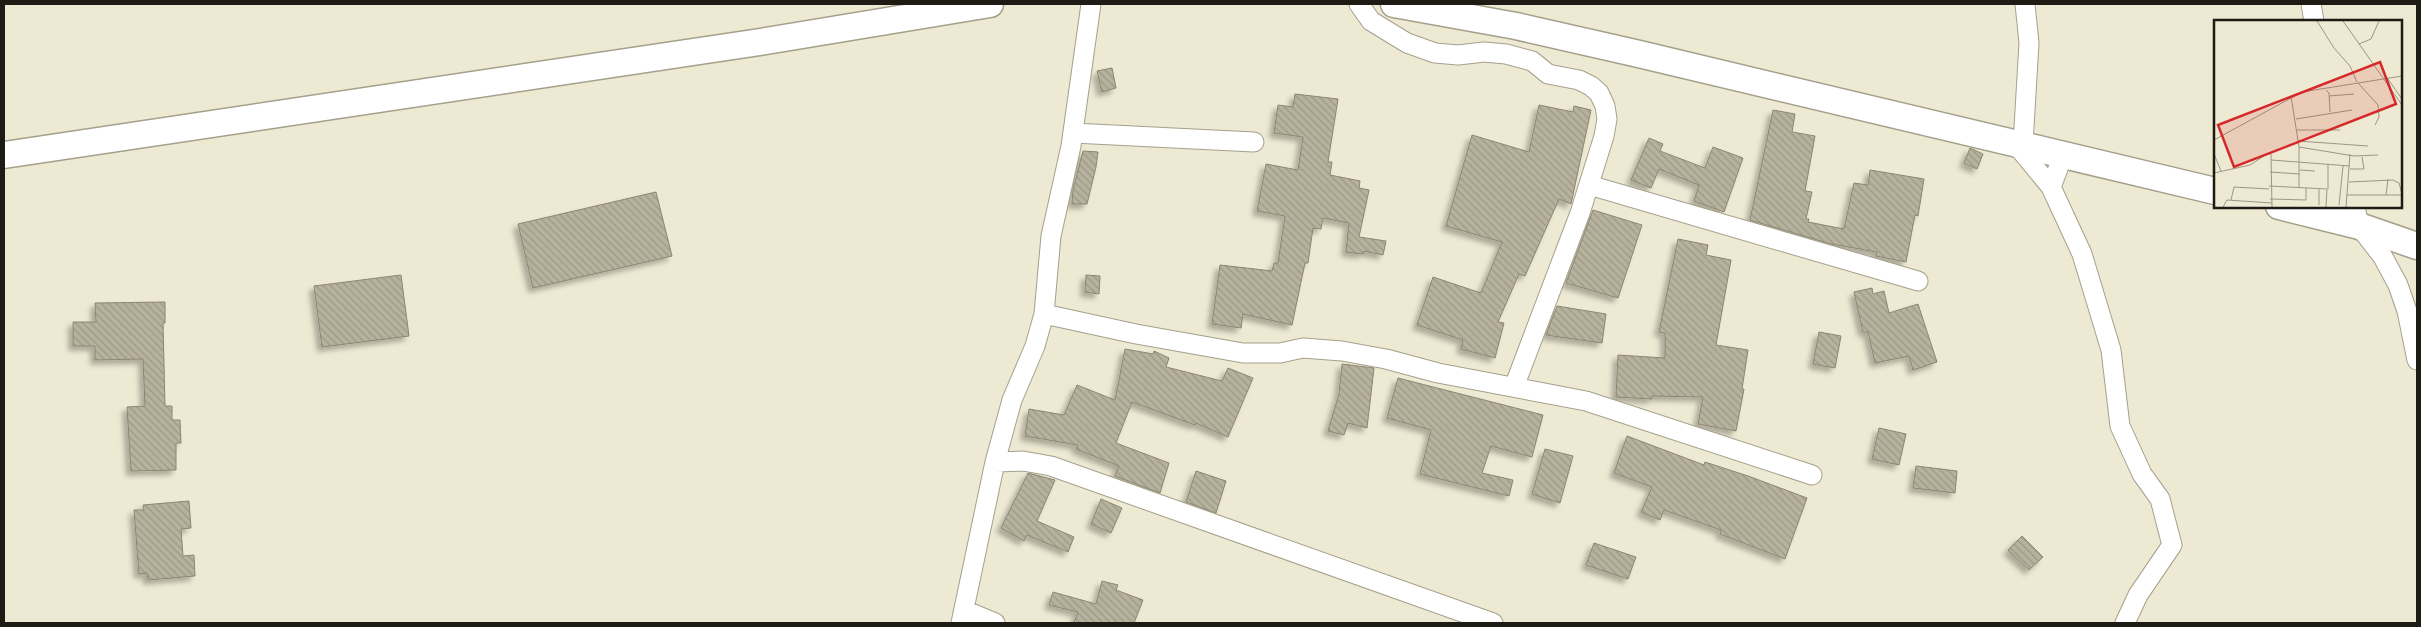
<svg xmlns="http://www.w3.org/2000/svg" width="2421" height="627" font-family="'Varela Round',sans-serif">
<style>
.building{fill:url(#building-back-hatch);stroke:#8b8671;filter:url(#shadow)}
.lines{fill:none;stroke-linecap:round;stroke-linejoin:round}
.street-casing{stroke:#a5a08b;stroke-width:21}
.secondary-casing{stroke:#a5a08b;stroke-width:29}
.street{stroke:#fff;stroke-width:19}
.secondary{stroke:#fff;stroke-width:26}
.inset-road{fill:none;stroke:#9a9786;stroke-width:1}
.view{fill:#d62828;fill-opacity:0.15;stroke:#d62828;stroke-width:2.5}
.inset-edge{fill:none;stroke:#1d1b13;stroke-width:2.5}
</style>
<defs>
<pattern id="building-back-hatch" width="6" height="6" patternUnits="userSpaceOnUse" patternTransform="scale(1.25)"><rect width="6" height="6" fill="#b7b29d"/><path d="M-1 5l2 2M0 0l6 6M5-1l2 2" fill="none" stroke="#9d9886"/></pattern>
<filter id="shadow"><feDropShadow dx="-4.5" dy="4.5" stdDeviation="2.5" flood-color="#0004"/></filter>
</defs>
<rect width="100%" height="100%" fill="#eee9d3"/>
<!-- building -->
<path class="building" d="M1112,68L1116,88L1102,92L1097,71Z
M1295,94L1338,99L1328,162H1332L1330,175L1360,181L1359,188L1369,190L1359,237L1386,241L1383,255L1364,251L1363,254L1346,252L1349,223L1323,218L1321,229L1313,228L1308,263H1305L1292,325L1243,314L1241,328L1212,324L1220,265L1272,271L1274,263H1278L1285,216L1257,211L1266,164L1298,170L1303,137L1274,133L1278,105L1293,107Z
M1539,105L1573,112L1574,106L1591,110L1571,204L1559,199L1525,276L1519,274L1498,322L1504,323L1495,358L1461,349L1463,340L1417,325L1433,277L1481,293L1502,242L1446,226L1472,135L1529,152Z
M1773,110L1795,114L1792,132L1815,136L1805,191L1812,192L1806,219H1809L1808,222L1844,229L1854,183L1868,185L1870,170L1924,179L1918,216L1915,215L1906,262L1876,256L1877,252L1831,244L1750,220Z
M1649,138L1663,144L1660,151L1705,168L1713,147L1743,158L1724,212L1694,201L1699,185L1659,169L1651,188L1631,180Z
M1970,148L1983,154L1977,169L1964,163Z
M1083,151L1098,152L1096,167L1087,204H1072L1073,190Z
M656,192L672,256L533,288L518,224Z
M1593,210L1642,225L1618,298L1566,283Z
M1678,239L1708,245L1706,255L1731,260L1716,345L1748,350L1742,389H1744L1736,431L1698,424L1703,397L1652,396V399L1616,397L1618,355L1665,358V333L1659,332Z
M401,275L409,336L322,347L314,286Z
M1086,275L1100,276L1099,294L1085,292Z
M1872,288L1873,294L1884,291L1889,313L1918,304L1937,362L1913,370L1909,356L1875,363L1868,332H1863L1854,292Z
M165,302V323H163L165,406H172V420H180L181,443H176V470L131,471L127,407L145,406L143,359L95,360V346H73V322H96L95,303Z
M1557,306L1606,314L1602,343L1546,335Z
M1819,332L1841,336L1835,368L1813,364Z
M1125,349L1153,354L1154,351L1169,358L1166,367L1222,381L1228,368L1253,378L1228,437L1196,423L1195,425L1132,402L1116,443L1169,463L1160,493L1115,476L1119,466L1076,449L1078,445L1025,436L1029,409L1064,415L1077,385L1115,400Z
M1342,364L1374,368L1367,428L1348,423L1344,435L1328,431L1339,394Z
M1398,378L1543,415L1532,457L1491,446L1482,473L1513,480L1509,496L1420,474L1431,430L1387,418Z
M1879,428L1906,434L1899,465L1872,459Z
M1627,436L1704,465L1705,462L1748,476L1807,498L1785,559L1720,534L1721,530L1664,510L1660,520L1641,512L1652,487L1614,473Z
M1545,449L1573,456L1560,503L1532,494Z
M1916,466L1957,471L1955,493L1913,488Z
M1196,471L1226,481L1216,513L1186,502Z
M1028,473L1055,480L1037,521L1074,537L1068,552L1027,535L1024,541L1001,528Z
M1101,499L1122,508L1111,533L1091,524Z
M189,501L191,528L181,529L183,556L194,555L195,576L148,580L147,573L139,574L134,510H144L143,505Z
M2022,536L2043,557L2029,570L2008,550Z
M1594,543L1636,557L1628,579L1586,565Z
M1102,581L1118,585L1116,590L1143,600L1134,623H1074L1078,612L1049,605L1053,592L1096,604Z"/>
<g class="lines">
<defs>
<path id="street" d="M1359,4L1371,21L1407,43L1435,53L1458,55L1484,52L1506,54L1532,61L1548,74L1579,80L1591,86L1599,93L1605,106L1607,119L1604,136L1580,213L1514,387
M2311,4L2314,21
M1073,133L1254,142
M2014,142L2051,187L2082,254L2111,350L2120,426L2142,474L2160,499L2172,545L2138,595L2125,623
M2023,144L2029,43L2025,4
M1589,185L1918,281
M2051,187L2064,153
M2355,206L2359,226L2383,257L2398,285L2407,311L2417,360
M1044,314L1136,334L1243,353H1280L1303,348L1342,351L1386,359L1438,373L1586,401L1812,475
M995,462L1023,461L1051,466L1493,623
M964,610L995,623
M961,623L995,462L1012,400L1035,346L1044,314L1051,236L1071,146L1091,4"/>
<path id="secondary" d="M1394,4L1516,26L1639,54L2215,191
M4,155L760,42L990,4
M2279,206L2359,226L2417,246"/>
</defs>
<!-- street casing -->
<use href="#street" class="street-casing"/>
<!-- secondary casing -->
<use href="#secondary" class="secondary-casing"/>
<!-- street -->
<use href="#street" class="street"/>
<!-- secondary -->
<use href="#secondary" class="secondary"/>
</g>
<!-- overview -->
<g transform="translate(2214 20)">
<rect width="188" height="188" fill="#eee9d3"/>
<path class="inset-road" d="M103,1L120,28L136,46L143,62M129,1L188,85M145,24L157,19L165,1M174,59L188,79M144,63L164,85L165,97L161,105M112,70L115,73L116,92M77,76L85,127L140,136L164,135M115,76L140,74M82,99L138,90M83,110H126M0,120L88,72L188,56M84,121L154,126M85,127V168M0,134L7,151M57,134L58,187M57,140L136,146M136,149H150L148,137M86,150L101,151M56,152L86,154M0,153L36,145L50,136M135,162L179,160L185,163L188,174M55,166L113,169L112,187M114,169V144M133,175H172L174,159M172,175H188M56,179L92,180V168M17,180L20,167L55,169M105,185V169M125,185L129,146M9,187L13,180L58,183M132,187L136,134"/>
<path class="view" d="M166,42L182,84L20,147L4,105Z"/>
<rect width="188" height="188" class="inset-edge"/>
</g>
<!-- border -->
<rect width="2421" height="627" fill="none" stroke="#1d1b13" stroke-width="10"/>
</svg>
